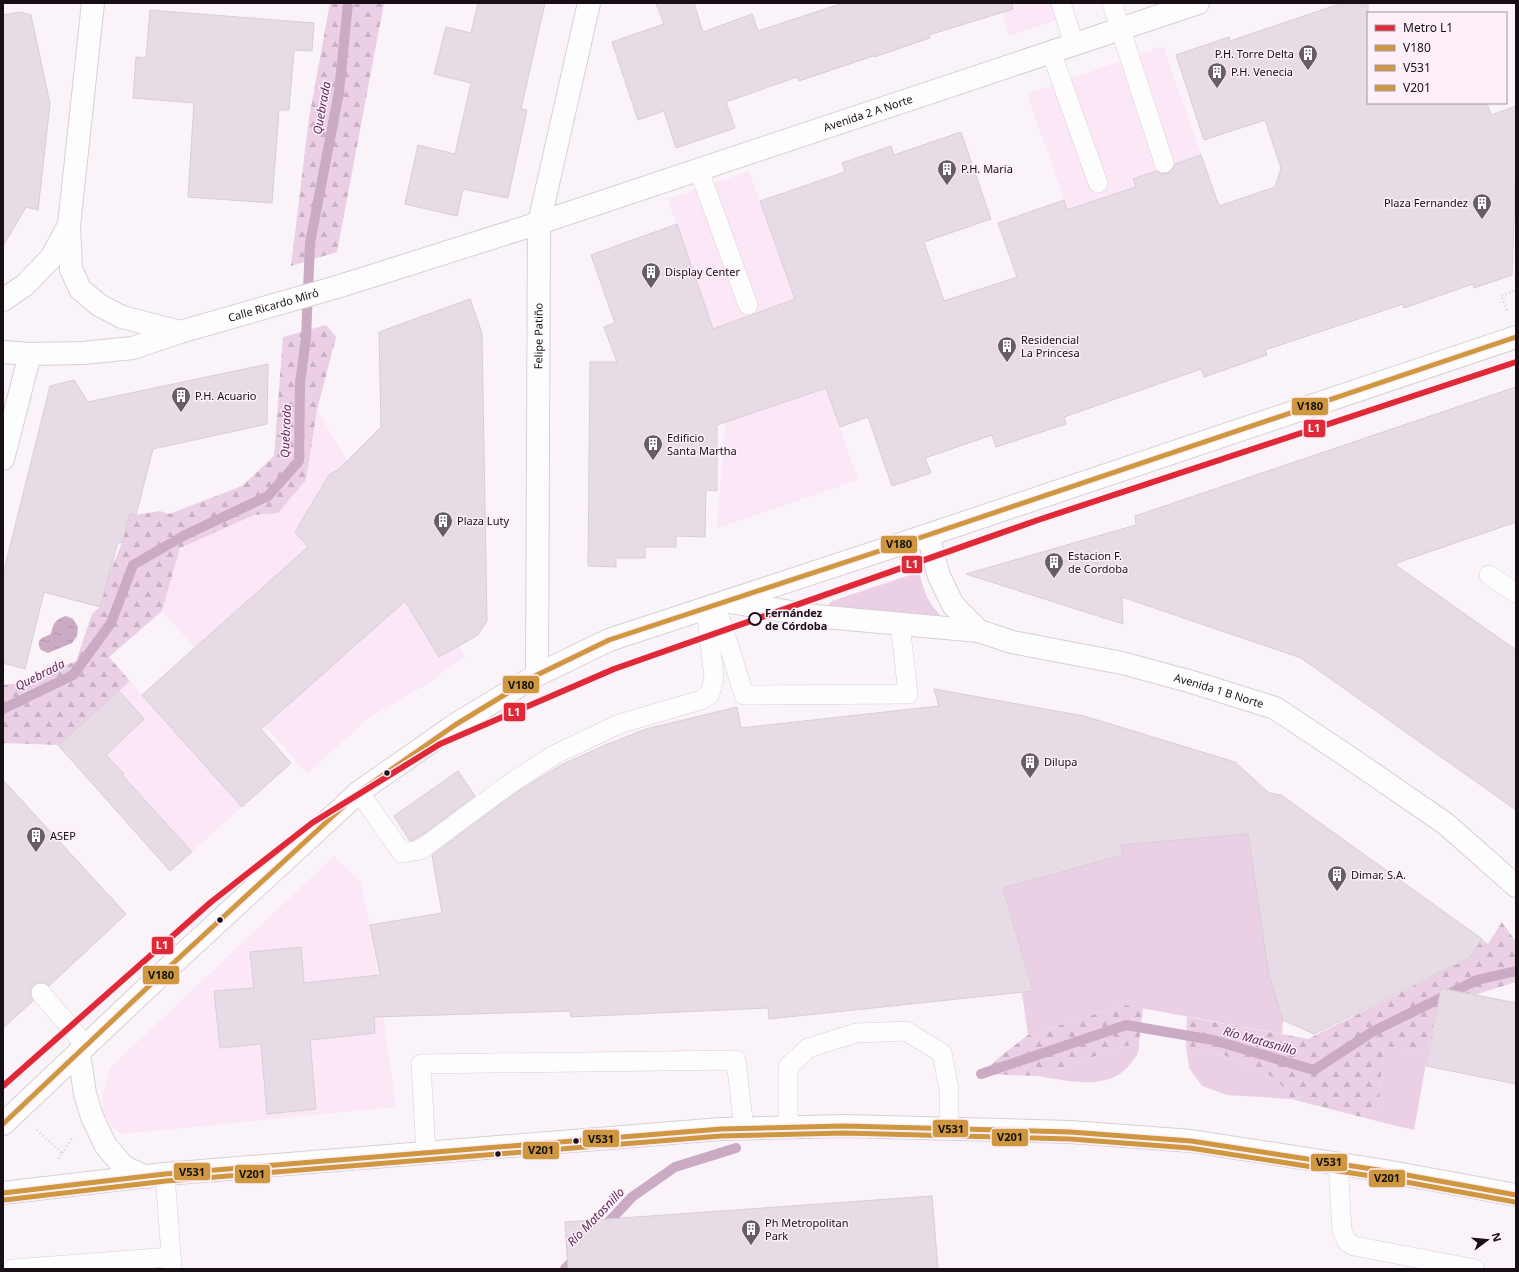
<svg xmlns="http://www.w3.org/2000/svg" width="1519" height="1272" font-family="'Noto Sans',sans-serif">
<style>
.built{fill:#fbe7f6}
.grass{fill:#ebcfe5}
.forest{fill:url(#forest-firs)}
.water{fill:url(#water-ripples)}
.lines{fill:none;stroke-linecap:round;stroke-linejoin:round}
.stream{stroke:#cbaac4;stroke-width:10}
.building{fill:#e7dbe5;stroke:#d7ced5}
.service-casing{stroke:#d8cfd6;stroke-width:20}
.minor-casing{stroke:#d8cfd6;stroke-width:24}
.tertiary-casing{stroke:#d8cfd6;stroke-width:24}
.secondary-casing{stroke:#d8cfd6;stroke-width:24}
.path{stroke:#d3d0d2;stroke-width:2.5;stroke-dasharray:1 3;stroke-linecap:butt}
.service{stroke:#fefdfe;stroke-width:19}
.minor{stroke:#fefdfe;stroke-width:22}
.tertiary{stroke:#fefdfe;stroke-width:22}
.secondary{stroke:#fefdfe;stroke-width:22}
.bus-1-casing{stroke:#fdf0fa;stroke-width:8}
.bus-2-casing{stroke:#fdf0fa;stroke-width:8}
.bus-3-casing{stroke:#fdf0fa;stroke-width:8}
.bus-1{stroke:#ce9740;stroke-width:5}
.bus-2{stroke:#ce9740;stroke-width:5}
.bus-3{stroke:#ce9740;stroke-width:5}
.metro-1-casing{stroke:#fdf0fa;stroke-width:9}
.metro-1{stroke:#df2937;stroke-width:6}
.stop-dot{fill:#fdf0fa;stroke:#180e16;stroke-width:2}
.bus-dot{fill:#180e16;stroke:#fdf0fa;stroke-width:1.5}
.labels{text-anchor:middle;stroke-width:3;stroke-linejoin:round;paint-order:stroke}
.poi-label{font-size:11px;fill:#180e16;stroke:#fdf0fa;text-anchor:start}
.street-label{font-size:11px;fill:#180e16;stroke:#fdf0fa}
.stop-label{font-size:11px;font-weight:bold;fill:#180e16;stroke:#fdf0fa;text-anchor:start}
.water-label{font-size:12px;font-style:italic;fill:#602a58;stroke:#fdf0fa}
.line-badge{stroke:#fdf0fa;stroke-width:1.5}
.badge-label{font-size:11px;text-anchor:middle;font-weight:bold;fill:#fff}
.pale-badge-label{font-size:11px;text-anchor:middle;font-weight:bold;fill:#111}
</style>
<defs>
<pattern id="forest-firs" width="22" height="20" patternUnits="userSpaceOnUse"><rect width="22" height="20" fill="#ebcfe5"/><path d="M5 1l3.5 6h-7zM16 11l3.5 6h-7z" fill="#c9b1c4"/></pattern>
<pattern id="water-ripples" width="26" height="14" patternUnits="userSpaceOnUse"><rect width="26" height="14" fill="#cbaac4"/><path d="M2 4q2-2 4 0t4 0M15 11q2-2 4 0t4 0" fill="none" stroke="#ae91a8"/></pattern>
</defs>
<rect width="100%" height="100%" fill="#faf3f9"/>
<!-- built -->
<path class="built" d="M999,3H1065L1059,19L1009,36Z
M1163,46L1219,206L1083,254L1027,94Z
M749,171L812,347L858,480L717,528L729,375L668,199Z
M317,410L465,657L446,669L429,683L370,717L307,773L162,611L180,548L254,515L278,513L306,480Z
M130,681L242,807L170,871L58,745Z
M334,856L360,881L370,925L396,1107L120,1134L102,1113L103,1092L110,1068Z"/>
<!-- grass -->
<path class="grass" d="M916,573L920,575C924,592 928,603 940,615V618L831,609L827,606L832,601Z
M1248,834L1269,975L1283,1020L1282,1034L1125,1005L1028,1035L1022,993L1033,991L1003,888L1120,845Z
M1139,1044C1139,1053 1137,1056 1131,1063C1110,1092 1069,1081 1038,1076L1122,1047Z
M1186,1046L1224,1055L1277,1079L1291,1099L1227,1095L1202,1086L1189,1068Z
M1384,1046L1428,1052L1414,1130L1377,1121Z"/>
<!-- forest -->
<path class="forest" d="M330,3H384L337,252L291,266L309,118Z
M326,325L336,337L317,410L306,480L278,513L254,515L180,548L162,611L109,657L130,681L58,745L3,743V685L20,683L76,661L92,614L100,607L108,577L122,543L130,513L136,515L160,511L169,514L242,486L274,456L283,337Z
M1502,922L1516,942V982L1474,995L1436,1011L1428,1052L1384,1046L1377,1121L1291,1099L1277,1079L1224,1055L1186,1046L1187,1017L1308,1039L1469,958L1482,939L1488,944Z
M1125,1005L1143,1008L1139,1044L1122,1047L1038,1076L981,1074L1002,1055L1028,1035Z"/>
<!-- water -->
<path class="water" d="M66,616L73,619L78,627L77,636L72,643L48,653L41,650C35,639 42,638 51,634C53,624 55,619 66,616Z"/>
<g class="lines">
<!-- stream -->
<path class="stream" d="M3,709L73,675L111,623L133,565L185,535L268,496L299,461L300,383L306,338L310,243L339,92L348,3
M981,1074L1126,1025L1213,1040L1314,1070L1372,1032L1477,980L1516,971
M603,1228L632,1197L675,1167L736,1148
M565,1269L576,1257"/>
</g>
<!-- building -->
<path class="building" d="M478,3H545L521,109L527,110L508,198L463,189L457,216L405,204L418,145L455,154L471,83L434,74L446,27L471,33Z
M656,3H694L703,32L752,14L758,31L843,3H1012L1013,9L929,35L930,38L874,57L873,56L799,81L797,77L726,102L735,128L676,148L664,111L638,120L612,42L664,24Z
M1342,3H1368V103H1487L1491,115L1516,106V165L1512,275L1474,288L1473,284L1404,308L1403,304L1265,350L1267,355L1204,377L1201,369L1064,417L1066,424L996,447L992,435L925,458L931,473L892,486L868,417L840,427L826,388L717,425V491L706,490L705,537L676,536V547H645V558H616V567L588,566L590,362H617L604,327L615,323L591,255L677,224L713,329L795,299L760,201L845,172L842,163L891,146L894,155L961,132L991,219L924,242L944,301L1017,277L998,223L1064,200L1067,210L1136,187L1133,179L1156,171L1161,174L1168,173L1172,170L1175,164L1201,155L1219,206L1275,187L1281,168L1265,120L1204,140L1176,55L1229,37L1230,41Z
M150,10L314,23L312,51L294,50L289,110H279L272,203L188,197L194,103L133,98L136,57L146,58Z
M21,12L31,15L50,104L38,210L26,207L3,246V15Z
M470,299L482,333L487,621L478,635L439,657L405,601L261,729L291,763L242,807L142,695L308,547L295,532L329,475L339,469L381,427L379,332Z
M268,364L267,424L153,449L136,515L130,513L122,543L118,542L100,607L44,592L25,669L3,663V574L50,386L74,380L88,402Z
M1516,387V522L1394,564L1516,650V810L1301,658L1122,597L1123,624L966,574L1136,525L1135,516Z
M934,689L1084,716L1235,762L1269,793L1281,795L1482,939L1469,958L1314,1034L1283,1020L1269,976L1248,834L1120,845L1123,855L1003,888L1033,991L769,1019L768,1008L571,1017L570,1011L374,1017L375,1033L310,1040L316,1109L267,1114L261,1044L220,1048L214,991L254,988L250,952L301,947L304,983L380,975L370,925L442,913L432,855L517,792L561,765L603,746L646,729L737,707L741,728L939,706Z
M119,691L144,719L106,755L124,774L122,775L192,852L170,871L58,745Z
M458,771L475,796L428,831L414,840L410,841L394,816Z
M3,780L126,914L49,986L45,983L39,982L34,985L31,989L30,995L33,1001L3,1028Z
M1441,988L1516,1003V1084L1426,1066Z
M932,1196L938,1269H568L565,1222Z"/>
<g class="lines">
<defs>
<path id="service" d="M1061,3L1074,44
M1112,3L1164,163
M1051,52L1098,183
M699,170L748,305
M1489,575L1516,593
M716,605L744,695L908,694L900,623
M359,792L402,853L420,850L511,783L554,755L619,724L701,700L710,694L714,677L706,608
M41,993L86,1046
M788,1128V1067L808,1048L856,1033L906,1031L942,1053L949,1089V1128
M426,1153L421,1064L736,1060L744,1129
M1338,1164L1342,1230L1347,1242L1354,1246L1475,1269
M165,1174L172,1268
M13,1269L171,1257"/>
<g id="minor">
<path d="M93,3L69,225L71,269L80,289L99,305L122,317L180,332"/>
<path d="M3,300L25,285L51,258L69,225"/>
<path id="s1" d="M3,352L30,354L83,353L133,348L180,332L337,287L539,223L1198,3"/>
<path d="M3,459L30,354"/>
<path id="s2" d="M537,675L539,223L589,3"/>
</g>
<g id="tertiary">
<path id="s3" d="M928,535L939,576L953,605L979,631L1012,642L1122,663L1192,682L1275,708L1353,760L1446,824L1516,886"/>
</g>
<path id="secondary" d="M730,602L815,616L979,631
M79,1053L85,1094L92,1117L106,1146L124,1167L147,1177
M3,1124L167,969L359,792L455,725L537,675L609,640L928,535L1516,337
M3,1193L165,1174L721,1129L844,1126L1070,1132L1191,1141L1385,1171L1516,1195"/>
</defs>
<!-- service casing -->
<use href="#service" class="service-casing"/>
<!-- minor casing -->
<use href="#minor" class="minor-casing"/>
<!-- tertiary casing -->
<use href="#tertiary" class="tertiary-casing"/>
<!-- secondary casing -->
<use href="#secondary" class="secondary-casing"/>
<!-- path -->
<path class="path" d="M1507,310L1501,296L1516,290
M37,1130L62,1153L58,1159
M62,1153L72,1138"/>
<!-- service -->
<use href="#service" class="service"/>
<!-- minor -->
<use href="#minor" class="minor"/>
<!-- tertiary -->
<use href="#tertiary" class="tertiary"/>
<!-- secondary -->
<use href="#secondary" class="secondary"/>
<defs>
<path id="bus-1" d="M3,1124L167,969L359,792L455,725L537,675L609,640L928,535L1516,337"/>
<path id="bus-2" d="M3,1193L165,1174L721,1129L844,1126L1070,1132L1191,1141L1385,1171L1516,1195"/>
<path id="bus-3" d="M4,1200L166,1181L721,1136L844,1133L1070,1139L1190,1148L1384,1178L1515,1202"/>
</defs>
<!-- bus-1 casing -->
<use href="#bus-1" class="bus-1-casing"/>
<!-- bus-2 casing -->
<use href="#bus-2" class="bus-2-casing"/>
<!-- bus-3 casing -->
<use href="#bus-3" class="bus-3-casing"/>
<!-- bus-1 -->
<use href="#bus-1" class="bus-1"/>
<!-- bus-2 -->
<use href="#bus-2" class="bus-2"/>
<!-- bus-3 -->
<use href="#bus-3" class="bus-3"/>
<defs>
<path id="metro-1" d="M3,1086L211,902L312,823L440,744L614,669L1038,520L1516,362"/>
</defs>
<!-- metro-1 casing -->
<use href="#metro-1" class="metro-1-casing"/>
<!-- metro-1 -->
<use href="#metro-1" class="metro-1"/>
</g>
<!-- icons -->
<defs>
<symbol id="building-pin" viewBox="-11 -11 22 30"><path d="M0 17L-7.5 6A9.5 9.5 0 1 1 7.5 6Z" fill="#675e65" stroke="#fdf0fa"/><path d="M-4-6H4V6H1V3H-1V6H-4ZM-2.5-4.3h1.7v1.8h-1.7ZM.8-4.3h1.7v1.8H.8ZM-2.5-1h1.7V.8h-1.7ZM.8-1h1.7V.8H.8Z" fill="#fff"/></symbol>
</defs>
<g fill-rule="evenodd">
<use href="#building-pin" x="1297" y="43" width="22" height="30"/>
<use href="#building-pin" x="1206" y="61" width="22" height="30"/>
<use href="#building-pin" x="936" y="158" width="22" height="30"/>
<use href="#building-pin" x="1471" y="192" width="22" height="30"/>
<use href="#building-pin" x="640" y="261" width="22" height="30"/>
<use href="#building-pin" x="996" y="335" width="22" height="30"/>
<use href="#building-pin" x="170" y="385" width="22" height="30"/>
<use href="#building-pin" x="642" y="433" width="22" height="30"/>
<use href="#building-pin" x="432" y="510" width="22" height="30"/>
<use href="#building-pin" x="1043" y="551" width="22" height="30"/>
<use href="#building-pin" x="1019" y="751" width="22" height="30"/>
<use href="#building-pin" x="25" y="825" width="22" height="30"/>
<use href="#building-pin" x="1326" y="864" width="22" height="30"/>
<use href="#building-pin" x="740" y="1218" width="22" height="30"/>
</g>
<!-- markers -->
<circle class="stop-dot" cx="755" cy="619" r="6"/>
<g class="bus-dot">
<circle cx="387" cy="773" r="3.5"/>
<circle cx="220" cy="920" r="3.5"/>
<circle cx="576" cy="1141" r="3.5"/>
<circle cx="498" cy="1154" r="3.5"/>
</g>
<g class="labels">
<!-- poi labels -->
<g class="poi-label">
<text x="1294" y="58" text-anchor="end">P.H. Torre Delta</text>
<text x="1231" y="76">P.H. Venecia</text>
<text x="961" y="173">P.H. Maria</text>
<text x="1468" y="207" text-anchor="end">Plaza Fernandez</text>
<text x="665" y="276">Display Center</text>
<text x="1021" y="344">Residencial<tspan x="1021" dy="13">La Princesa</tspan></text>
<text x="195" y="400">P.H. Acuario</text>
<text x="667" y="442">Edificio<tspan x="667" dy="13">Santa Martha</tspan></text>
<text x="457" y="525">Plaza Luty</text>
<text x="1068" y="560">Estacion F.<tspan x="1068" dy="13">de Cordoba</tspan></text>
<text x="1044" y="766">Dilupa</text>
<text x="50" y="840">ASEP</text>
<text x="1351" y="879">Dimar, S.A.</text>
<text x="765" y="1227">Ph Metropolitan<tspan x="765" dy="13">Park</tspan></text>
</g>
<!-- street labels -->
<g class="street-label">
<text dy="4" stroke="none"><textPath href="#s1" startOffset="902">Avenida 2 A Norte</textPath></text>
<text dy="4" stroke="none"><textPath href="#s1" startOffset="277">Calle Ricardo Miró</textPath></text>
<text dy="4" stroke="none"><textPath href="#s2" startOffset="339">Felipe Patiño</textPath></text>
<text dy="4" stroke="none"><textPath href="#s3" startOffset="359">Avenida 1 B Norte</textPath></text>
</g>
<!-- stop labels -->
<g class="stop-label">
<text x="765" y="617">Fernández<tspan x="765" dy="13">de Córdoba</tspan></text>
</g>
<!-- water labels -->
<g class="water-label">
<text transform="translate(322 108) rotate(-80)" y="4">Quebrada</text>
<text transform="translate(286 431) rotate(-88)" y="4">Quebrada</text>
<text transform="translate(40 675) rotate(-27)" y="4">Quebrada</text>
<text transform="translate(1260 1041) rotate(16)" y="4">Río Matasnillo</text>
<text transform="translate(596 1217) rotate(-46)" y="4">Río Matasnillo</text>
</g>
</g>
<g class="line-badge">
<rect x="1291" y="397" width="38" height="19" rx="4" fill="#ce9740"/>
<rect x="1303" y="419" width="23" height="19" rx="4" fill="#df2937"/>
<rect x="880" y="535" width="38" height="19" rx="4" fill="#ce9740"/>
<rect x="901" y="555" width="22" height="19" rx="4" fill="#df2937"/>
<rect x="502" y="675" width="38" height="19" rx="4" fill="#ce9740"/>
<rect x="503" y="702" width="23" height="20" rx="4" fill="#df2937"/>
<rect x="151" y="936" width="23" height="19" rx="4" fill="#df2937"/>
<rect x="142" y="965" width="38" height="20" rx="4" fill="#ce9740"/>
<rect x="932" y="1119" width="37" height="19" rx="4" fill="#ce9740"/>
<rect x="991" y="1128" width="38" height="19" rx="4" fill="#ce9740"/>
<rect x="582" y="1129" width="38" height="19" rx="4" fill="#ce9740"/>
<rect x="522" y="1141" width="38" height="19" rx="4" fill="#ce9740"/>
<rect x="1310" y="1153" width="38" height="19" rx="4" fill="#ce9740"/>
<rect x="173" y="1162" width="38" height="19" rx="4" fill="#ce9740"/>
<rect x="234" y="1164" width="37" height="20" rx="4" fill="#ce9740"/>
<rect x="1368" y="1169" width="38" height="19" rx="4" fill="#ce9740"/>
</g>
<g class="badge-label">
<text x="1314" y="432">L1</text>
<text x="912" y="568">L1</text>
<text x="514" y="716">L1</text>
<text x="162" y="949">L1</text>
</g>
<g class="pale-badge-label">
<text x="1310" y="410">V180</text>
<text x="899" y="548">V180</text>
<text x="521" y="689">V180</text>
<text x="161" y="979">V180</text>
<text x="951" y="1133">V531</text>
<text x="1010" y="1141">V201</text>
<text x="601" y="1143">V531</text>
<text x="541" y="1154">V201</text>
<text x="1329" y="1166">V531</text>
<text x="192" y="1176">V531</text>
<text x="252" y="1178">V201</text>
<text x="1387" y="1182">V201</text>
</g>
<!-- border -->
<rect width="1519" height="1272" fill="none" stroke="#180e16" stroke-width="8"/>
<!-- legend -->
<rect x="1367" y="12" width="140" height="92" fill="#fdf0fa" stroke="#a1969f"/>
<rect x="1375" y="25" width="20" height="6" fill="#df2937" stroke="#a1969f"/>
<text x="1403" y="32" font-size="12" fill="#180e16">Metro L1</text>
<rect x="1375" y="45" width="20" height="6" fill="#ce9740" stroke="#a1969f"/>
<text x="1403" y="52" font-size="12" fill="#180e16">V180</text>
<rect x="1375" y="65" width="20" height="6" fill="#ce9740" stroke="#a1969f"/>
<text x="1403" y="72" font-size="12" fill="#180e16">V531</text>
<rect x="1375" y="85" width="20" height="6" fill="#ce9740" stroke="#a1969f"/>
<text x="1403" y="92" font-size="12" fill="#180e16">V201</text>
<!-- north arrow -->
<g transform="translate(1487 1240) rotate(74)" stroke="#fdf0fa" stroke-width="3" paint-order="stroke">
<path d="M0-3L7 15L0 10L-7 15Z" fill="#180e16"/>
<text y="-6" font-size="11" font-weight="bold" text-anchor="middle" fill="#180e16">N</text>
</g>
</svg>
